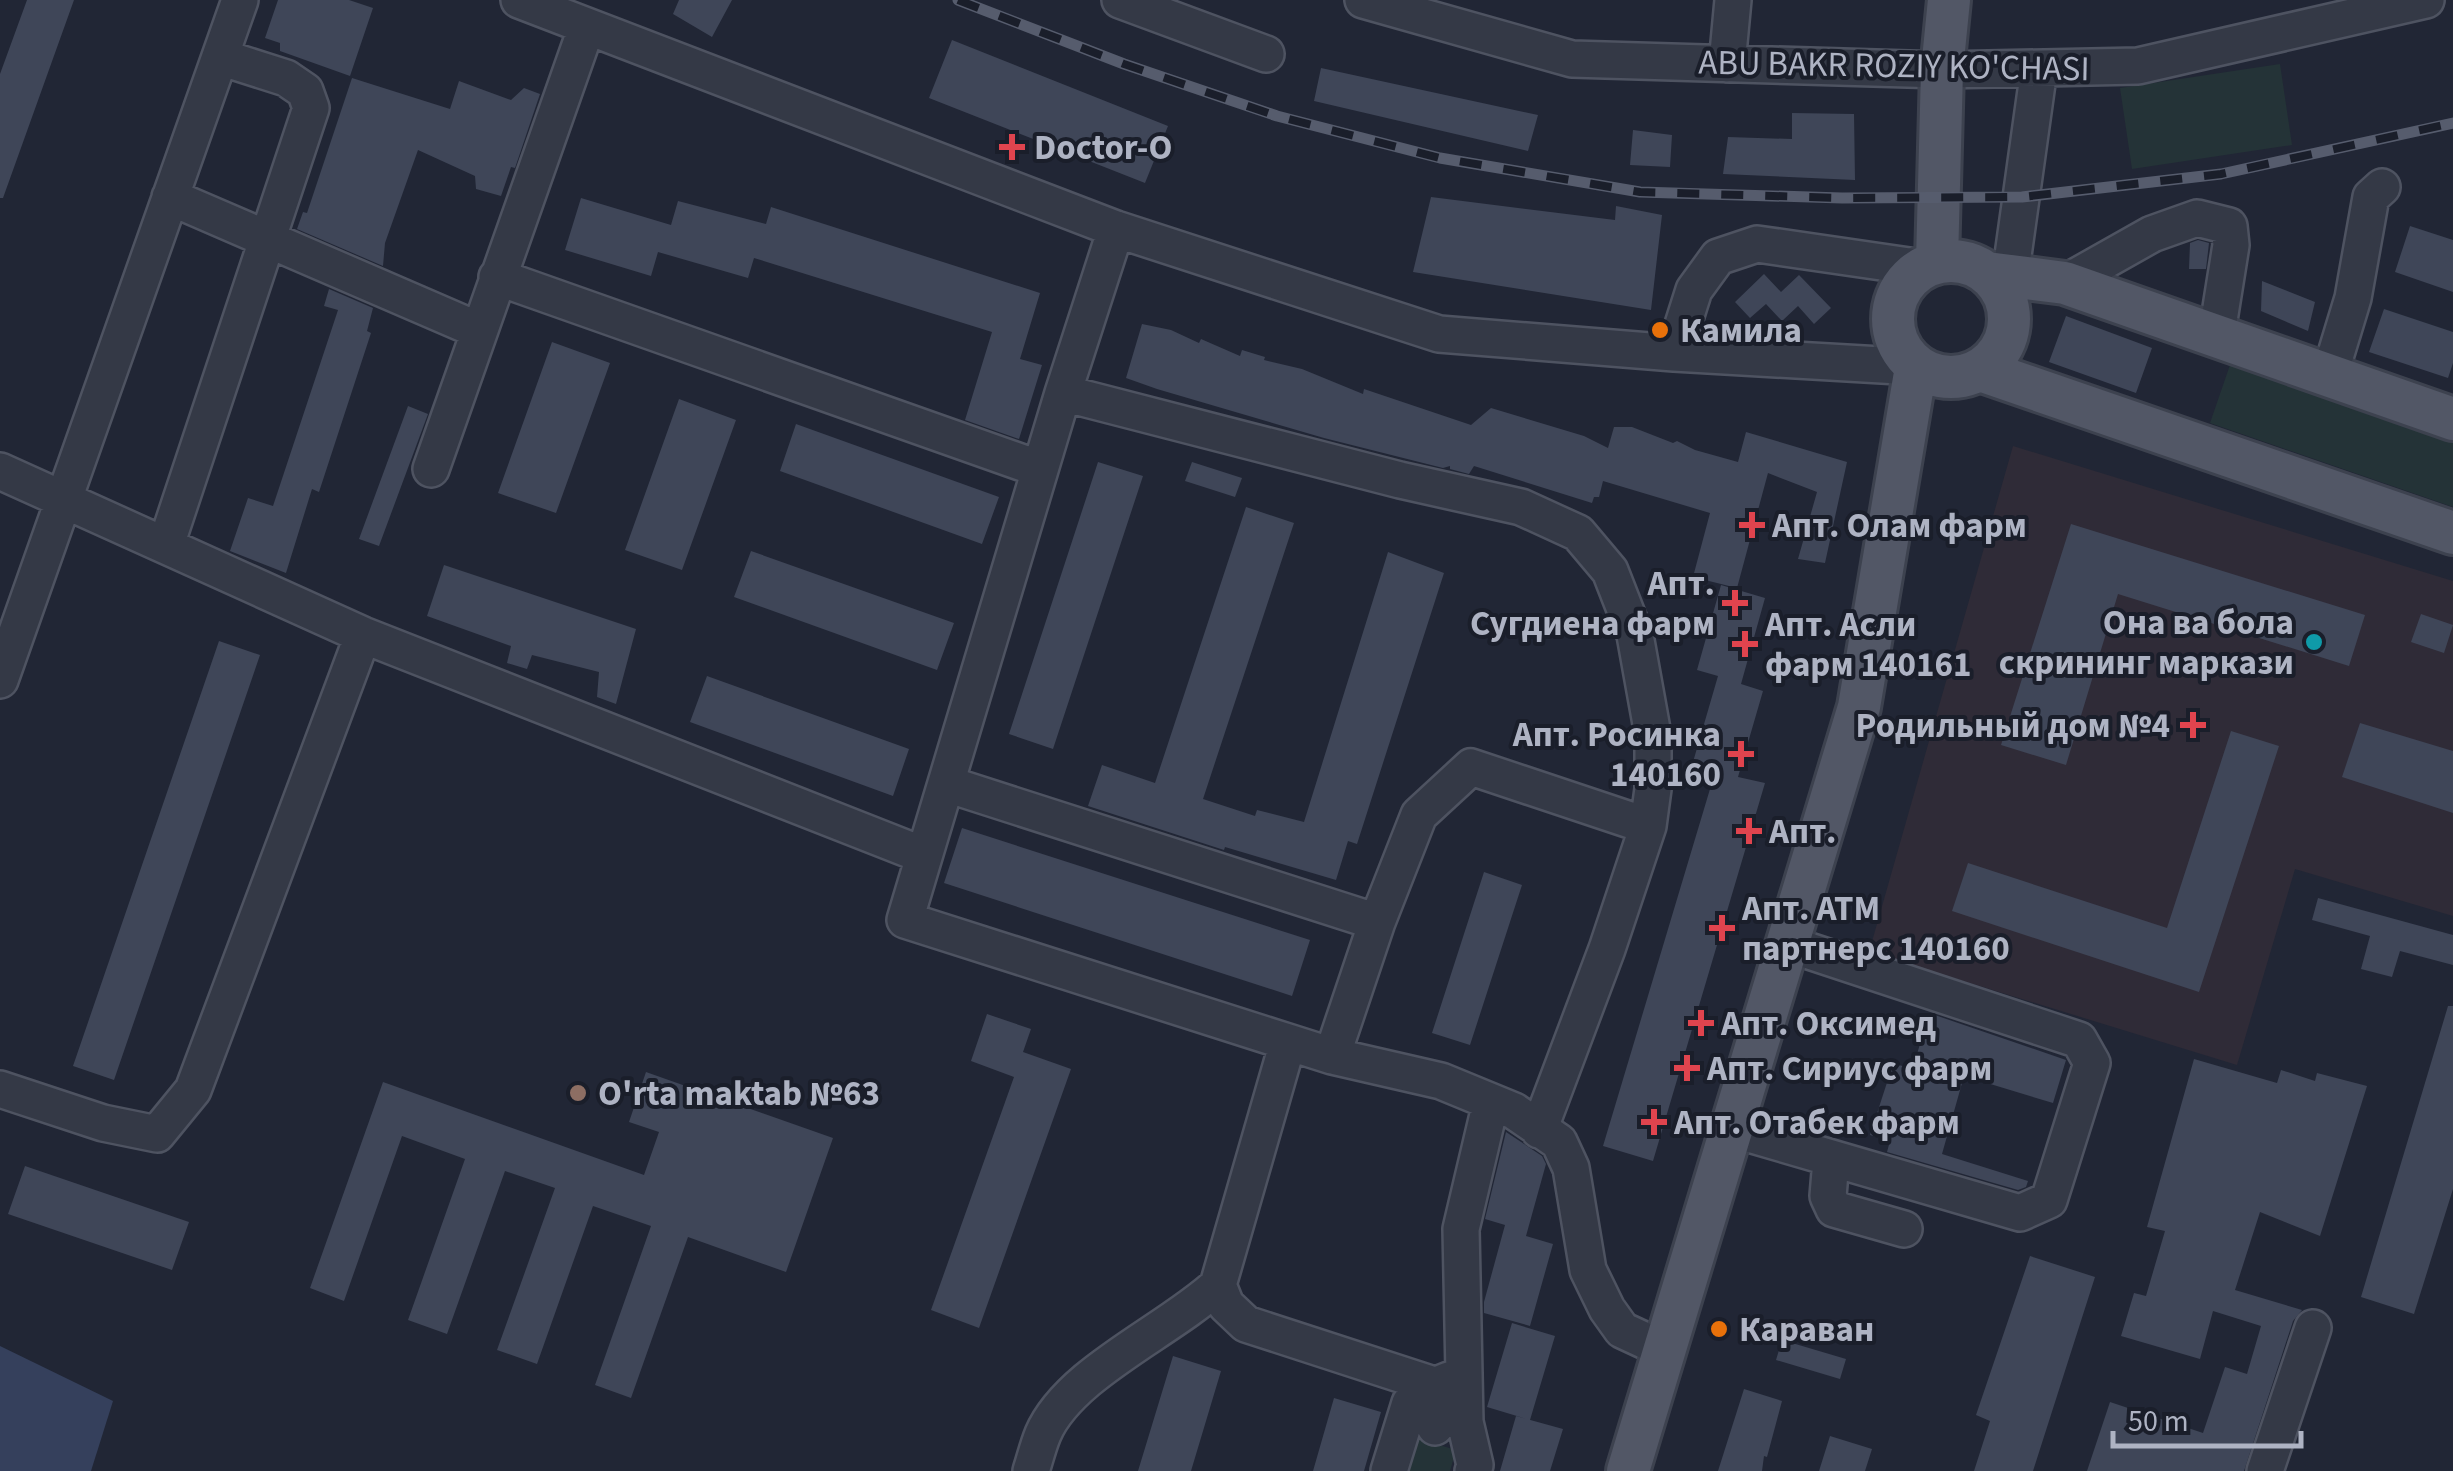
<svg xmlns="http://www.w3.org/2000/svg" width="2453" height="1471" font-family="'Source Sans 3',sans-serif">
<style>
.medical{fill:#2f2b37}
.green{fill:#243337}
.water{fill:#35405c}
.building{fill:#3f4658}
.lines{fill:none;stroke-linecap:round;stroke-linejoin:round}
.minor-casing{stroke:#4e5361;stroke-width:40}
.major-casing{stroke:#3d424f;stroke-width:48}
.minor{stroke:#343946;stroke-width:35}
.major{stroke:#525766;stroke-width:42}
.rail-casing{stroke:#565c6d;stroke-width:11}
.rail{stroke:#1a1e2a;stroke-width:8;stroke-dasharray:22;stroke-linecap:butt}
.health-dot{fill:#e0444e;stroke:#1a1e2a;stroke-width:4}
.food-dot{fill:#e8710a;stroke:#1a1e2a;stroke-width:4}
.culture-dot{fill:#0f9aa8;stroke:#1a1e2a;stroke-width:4}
.education-dot{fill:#8d6e63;stroke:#1a1e2a;stroke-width:4}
.labels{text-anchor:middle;stroke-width:8;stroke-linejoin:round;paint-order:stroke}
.street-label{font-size:35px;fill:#aeb3c3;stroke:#1a1e2a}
.poi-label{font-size:35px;font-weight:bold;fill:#aeb3c3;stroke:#1a1e2a;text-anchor:start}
</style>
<rect width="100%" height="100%" fill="#212635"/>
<!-- medical -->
<path class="medical" d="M2013,446L2453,581V916L2295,869L2237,1065L1869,952Z"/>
<!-- green -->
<path class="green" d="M2280,64L2292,145L2132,169L2120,88Z
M2231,362L2453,439V507L2210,423Z
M1412,1437L1456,1450L1450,1471H1402Z"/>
<!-- water -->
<path class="water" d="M0,1346L113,1401L91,1471H0Z"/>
<!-- building -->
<path class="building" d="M27,0H74L3,198H0V74Z
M278,0H349L373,8L350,76L280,51V43L265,38Z
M679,0H732L712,37L673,14Z
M952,40L1168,126L1145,183L929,98Z
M1321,68L1538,115L1528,151L1314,101Z
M352,78L450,109L459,81L511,100L524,88L540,94L515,168L511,167L501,196L476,189L475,176L418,150L385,243L383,266L297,229L303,212L307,213Z
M1792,113L1854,114L1855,180L1723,174L1728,137L1792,139Z
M1633,130L1672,135L1670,167L1630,165Z
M1431,197L1615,220L1616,206L1662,215L1651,310L1413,272Z
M581,198L671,225L678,201L766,224L771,207L1040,293L1020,359L1042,365L1019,439L965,420L992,332L754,258L748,278L658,252L651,276L565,250Z
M2410,226L2453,240V292L2395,272Z
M2198,240L2209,243L2206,269H2189L2190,243Z
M1764,274L1781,292L1799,275L1831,308L1814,324L1798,306L1782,321L1766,304L1750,318L1735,302Z
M2262,281L2315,302L2308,331L2261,311Z
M329,289L373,308L367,331L371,333L319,492L312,489L286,573L230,551L248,498L273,506L338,310L324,306Z
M2384,309L2453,332V363L2448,378L2369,352Z
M2066,316L2152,348L2136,393L2049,362Z
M1142,324L1171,330L1199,343L1201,339L1240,356L1242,350L1265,357L1264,360L1302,369L1363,394L1364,389L1471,425L1491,408L1584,436L1608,448L1614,427H1632L1673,443L1677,441L1695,450L1738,462L1746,432L1847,462L1825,563L1798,559L1817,492L1768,473L1737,588L1693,577L1710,513L1603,481L1599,497H1594L1592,503L1474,466L1469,474L1450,469V466L1443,468L1324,438L1157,389L1126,378Z
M552,342L610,363L556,513L498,493Z
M679,399L736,420L682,570L625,550Z
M408,406L428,414L379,546L359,539Z
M796,424L999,497L982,544L780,471Z
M1098,462L1143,476L1053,749L1009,734Z
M1192,462L1242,478L1235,497L1185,481Z
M1246,507L1294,523L1203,799L1255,816L1257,810L1304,822L1388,552L1444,573L1357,844L1348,841L1336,880L1225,847L1224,850L1088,806L1102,765L1155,783Z
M2071,524L2365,615L2349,666L2118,594L2066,765L2001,745Z
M751,551L954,623L937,670L734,597Z
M444,565L636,629L616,704L597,697L599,672L532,655L527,669L507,663L511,646L427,616Z
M1721,585L1765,598L1741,684L1763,691L1738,777L1765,783L1653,1161L1603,1146L1716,769L1693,762L1718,676L1697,670Z
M2421,614L2453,625L2444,653L2411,642Z
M219,641L260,655L114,1080L73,1066Z
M707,676L909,749L893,796L690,722Z
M2360,723L2453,751V813L2342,777Z
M2231,731L2279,746L2199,992L1952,911L1968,863L2167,928Z
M962,828L1310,940L1292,996L944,883Z
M1484,872L1522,885L1470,1045L1432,1033Z
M2318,898L2453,935V965L2400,951L2392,977L2361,969L2370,936L2312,920Z
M2448,1006H2453V1189L2414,1314L2361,1297Z
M1929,1013L2066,1060L2053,1103L1964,1076L1942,1154L2028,1181L2026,1187L2018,1190L1887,1152L1890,1141L1870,1135L1893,1064L1913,1068Z
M987,1014L1031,1029L1023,1052L1071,1069L979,1328L931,1310L1014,1077L971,1061Z
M2194,1059L2277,1083L2281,1070L2315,1081L2317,1073L2367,1086L2320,1236L2260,1212L2235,1290L2302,1310L2293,1321L2244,1471H2087L2110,1402L2203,1433L2225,1367L2247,1374L2261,1326L2213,1311L2200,1359L2121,1336L2134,1293L2146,1296L2165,1231L2147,1227Z
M646,1072L833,1138L786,1272L688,1237L631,1398L595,1385L651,1226L593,1206L537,1364L497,1350L555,1188L505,1171L447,1334L408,1320L465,1159L402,1136L344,1301L310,1288L383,1082L644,1175L659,1132L629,1122Z
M1506,1132L1542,1156L1546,1164L1526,1236L1553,1244L1530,1326L1484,1313V1302L1505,1225L1485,1219Z
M25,1166L189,1222L172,1270L8,1214Z
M2030,1256L2095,1277L2033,1471H1974L1990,1421L1976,1415Z
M1512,1323L1555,1336L1530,1420L1487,1407Z
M1782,1340L1846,1359L1840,1379L1776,1360Z
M1173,1356L1221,1371L1191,1471H1138Z
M1744,1389L1782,1401L1767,1457L1764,1456L1762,1471H1718Z
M1334,1398L1381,1412L1364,1471H1313Z
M1516,1416L1563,1429L1550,1471H1500Z
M1830,1436L1872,1449L1865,1471H1819Z"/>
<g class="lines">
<defs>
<path id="minor" d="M519,0L1116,229L1439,334L1674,353L1916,367
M1120,0L1266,54
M1363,0L1572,59L1942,70L2138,66L2426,0
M1727,64L1733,0
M170,197L478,330
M497,277L1040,469
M2010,277L2039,69
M2065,283L2152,234L2197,218L2229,226L2231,245L2216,339
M1674,353L1694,290L1718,257L1757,244L1923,268
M2329,377L2353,298L2371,197L2382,187
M1063,393L1400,480L1521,507L1578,533L1610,571L1635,635L1653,735V789L1648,826L1607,949L1539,1130
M431,469L587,26
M0,471L363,635L923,855
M166,545L311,108L305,91L286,78L220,57
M0,680L240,0
M947,784L1377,922
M1288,1042L1332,1056L1441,1081L1514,1111L1559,1142L1571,1168L1588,1270L1607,1309L1622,1330L1665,1350
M1332,1056L1377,922L1419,815L1471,767L1648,826
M0,1089L103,1123L157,1134L193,1090L363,635
M1732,1129L2020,1213L2049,1200L2092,1063L2079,1040L1788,944
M1831,1160L1828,1196L1834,1209L1904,1229
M1218,1285L1226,1305L1246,1324L1443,1388L1449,1400L1445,1416L1435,1427
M1031,1471C1035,1459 1038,1446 1043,1434C1069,1373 1169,1331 1218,1285L1288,1042L905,920L1063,393L1116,229
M1389,1471L1410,1403L1422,1391L1449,1380
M1473,1471L1475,1465L1465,1422L1461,1229L1491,1102
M2265,1471L2313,1328"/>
<path id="major" d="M1893 319a58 58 0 1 1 116 0a58 58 0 1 1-116 0Z
M1937,262L1942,70L1949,0
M1987,273L2065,283L2453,419
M1980,370L2453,533
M1628,1471L1859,707L1916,367"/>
</defs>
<!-- minor casing -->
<use href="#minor" class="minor-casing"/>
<!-- major casing -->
<use href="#major" class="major-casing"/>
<!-- minor -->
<use href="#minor" class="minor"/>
<!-- major -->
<use href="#major" class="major"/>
<defs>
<path id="rail" d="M958,0L1124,64L1277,116L1440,158L1640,192L1842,198L2022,197L2221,174L2453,123"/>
</defs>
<!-- rail casing -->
<use href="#rail" class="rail-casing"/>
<!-- rail -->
<use href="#rail" class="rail"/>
</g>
<!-- markers -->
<g class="health-dot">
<path d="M1007 132h10v10h10v10h-10v10h-10v-10h-10v-10h10z"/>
<path d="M1747 510h10v10h10v10h-10v10h-10v-10h-10v-10h10z"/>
<path d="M1730 588h10v10h10v10h-10v10h-10v-10h-10v-10h10z"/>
<path d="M1740 629h10v10h10v10h-10v10h-10v-10h-10v-10h10z"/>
<path d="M2188 710h10v10h10v10h-10v10h-10v-10h-10v-10h10z"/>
<path d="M1736 739h10v10h10v10h-10v10h-10v-10h-10v-10h10z"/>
<path d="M1744 816h10v10h10v10h-10v10h-10v-10h-10v-10h10z"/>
<path d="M1717 913h10v10h10v10h-10v10h-10v-10h-10v-10h10z"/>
<path d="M1696 1008h10v10h10v10h-10v10h-10v-10h-10v-10h10z"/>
<path d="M1682 1053h10v10h10v10h-10v10h-10v-10h-10v-10h10z"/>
<path d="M1649 1107h10v10h10v10h-10v10h-10v-10h-10v-10h10z"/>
</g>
<g class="food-dot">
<circle cx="1660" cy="330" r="10"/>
<circle cx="1719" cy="1329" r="10"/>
</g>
<circle class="culture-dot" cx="2314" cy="642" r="10"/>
<circle class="education-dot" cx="578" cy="1093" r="10"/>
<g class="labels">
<!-- street labels -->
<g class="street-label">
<text transform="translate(1894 65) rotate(1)" y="12">ABU BAKR ROZIY KO'CHASI</text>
</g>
<!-- poi labels -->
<g class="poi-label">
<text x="1034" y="159">Doctor-O</text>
<text x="1680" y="342">Камила</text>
<text x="1772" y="537">Апт. Олам фарм</text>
<text x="1715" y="595" text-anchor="end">Апт.<tspan x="1715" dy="40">Сугдиена фарм</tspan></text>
<text x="2294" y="634" text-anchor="end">Она ва бола<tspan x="2294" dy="40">скрининг маркази</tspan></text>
<text x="1765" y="636">Апт. Асли<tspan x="1765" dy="40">фарм 140161</tspan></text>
<text x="2170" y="737" text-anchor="end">Родильный дом №4</text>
<text x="1721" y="746" text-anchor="end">Апт. Росинка<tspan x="1721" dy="40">140160</tspan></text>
<text x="1769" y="843">Апт.</text>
<text x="1742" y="920">Апт. АТМ<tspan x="1742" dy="40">партнерс 140160</tspan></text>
<text x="1721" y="1035">Апт. Оксимед</text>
<text x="1707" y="1080">Апт. Сириус фарм</text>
<text x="598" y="1105">O'rta maktab №63</text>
<text x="1674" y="1134">Апт. Отабек фарм</text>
<text x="1739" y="1341">Караван</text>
</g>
</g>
<!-- scale -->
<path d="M2113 1431v15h188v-15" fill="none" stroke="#aeb3c3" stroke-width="5"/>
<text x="2128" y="1431" font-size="30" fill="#aeb3c3" stroke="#1a1e2a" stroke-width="8" paint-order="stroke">50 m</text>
</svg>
